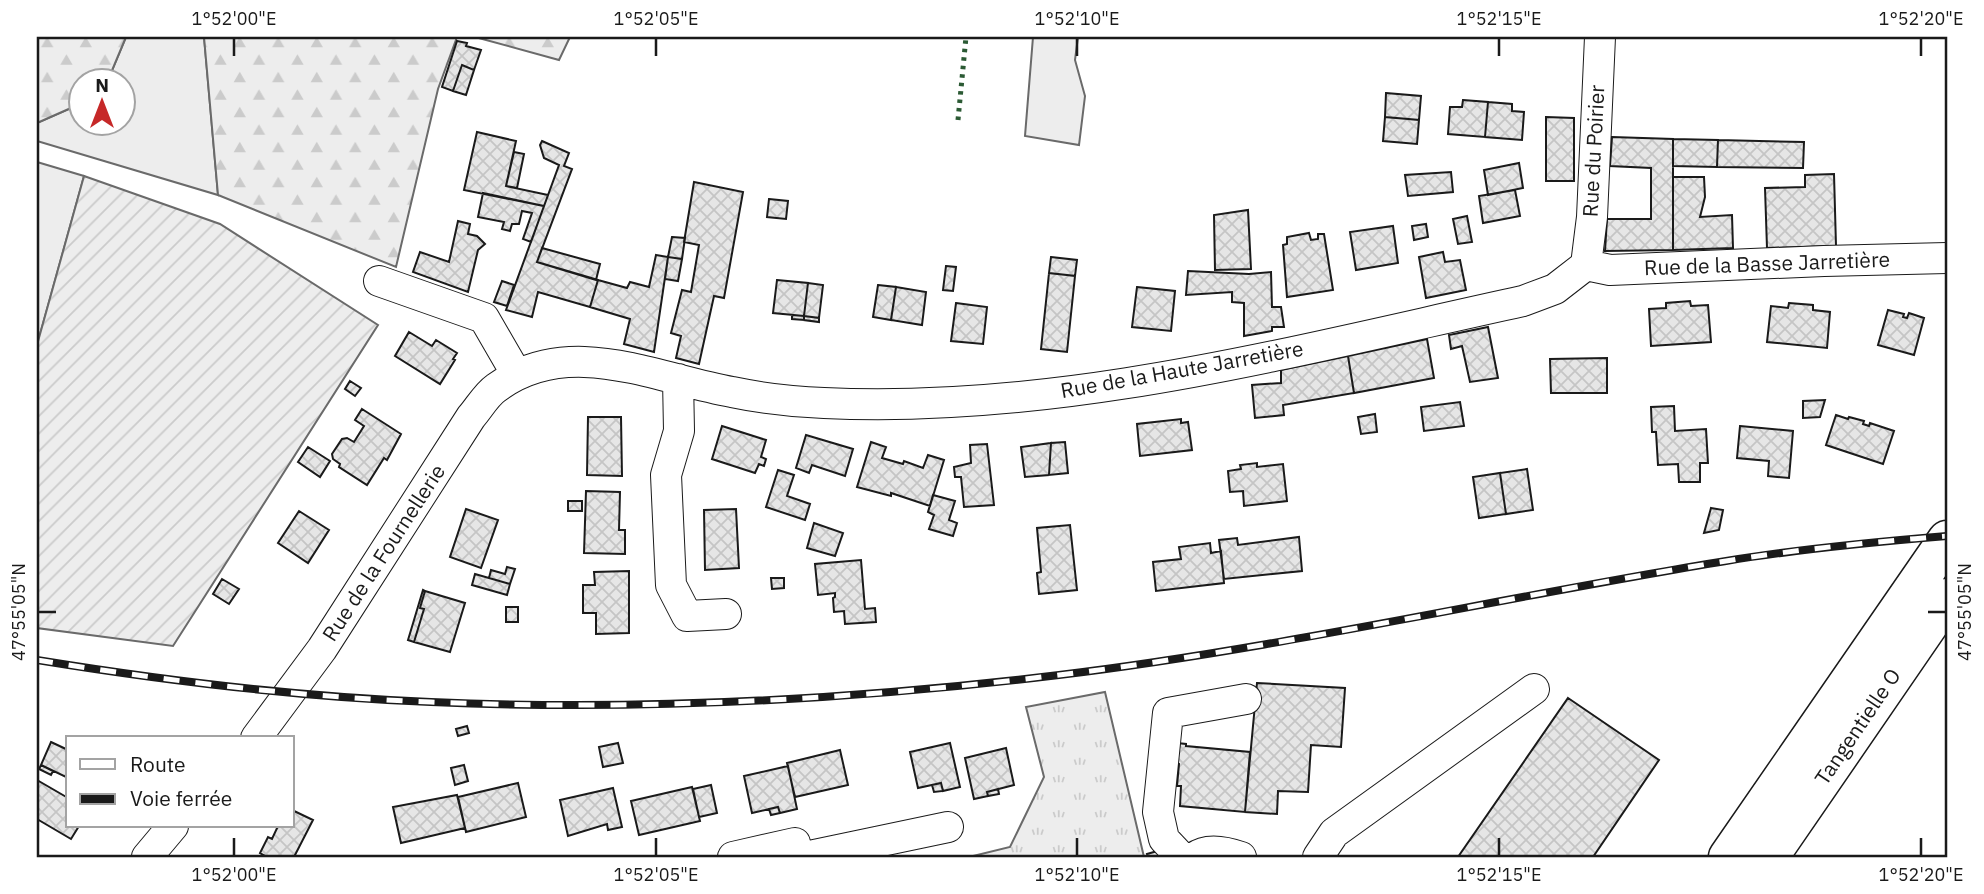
<svg xmlns="http://www.w3.org/2000/svg" width="1984" height="894" font-family="'IBM Plex Sans',sans-serif">
<style>
.built{fill:#ededed;stroke:#6a6a6a;stroke-width:2}
.forest{fill:url(#forest-firs);stroke:#6a6a6a;stroke-width:2}
.park{fill:url(#park-tufts);stroke:#6a6a6a;stroke-width:2}
.garden{fill:url(#garden-furrows);stroke:#6a6a6a;stroke-width:2}
.building{fill:url(#building-cross-hatch);stroke:#1a1a1a;stroke-width:2}
.lines{fill:none;stroke-linecap:round;stroke-linejoin:round}
.minor-casing{stroke:#1a1a1a;stroke-width:32}
.major-casing{stroke:#1a1a1a;stroke-width:41}
.minor{stroke:#fff;stroke-width:30}
.major{stroke:#fff;stroke-width:38}
.rail-casing{stroke:#1a1a1a;stroke-width:8}
.rail{stroke:#fff;stroke-width:5;stroke-dasharray:16;stroke-linecap:butt}
.hedge{stroke:#2b5a34;stroke-width:5;stroke-dasharray:3.5 5;stroke-linecap:butt}
.ticks{fill:none;stroke:#1a1a1a;stroke-width:2.5}
.labels{text-anchor:middle;stroke-width:5;stroke-linejoin:round;paint-order:stroke}
.street-label{font-size:21px;fill:#1a1a1a;stroke:#fff}
.neatline{fill:none;stroke:#1a1a1a;stroke-width:2.5}
.ticks-label{font-size:18px;text-anchor:middle;fill:#1a1a1a}
</style>
<defs>
<pattern id="forest-firs" width="22" height="20" patternUnits="userSpaceOnUse" patternTransform="scale(1.75)"><rect width="22" height="20" fill="#ededed"/><path d="M5 1l3.5 6h-7zM16 11l3.5 6h-7z" fill="#cbcbcb"/></pattern>
<pattern id="park-tufts" width="24" height="20" patternUnits="userSpaceOnUse" patternTransform="scale(1.75)"><rect width="24" height="20" fill="#ededed"/><path d="M3 7l-1-3M5 7V3M7 7l1-3M15 17l-1-3M17 17v-4M19 17l1-3" fill="none" stroke="#cbcbcb"/></pattern>
<pattern id="garden-furrows" width="10" height="10" patternUnits="userSpaceOnUse" patternTransform="scale(1.75)"><rect width="10" height="10" fill="#ededed"/><path d="M-1 1l2-2M0 10L10 0M9 11l2-2" fill="none" stroke="#cbcbcb"/></pattern>
<pattern id="building-cross-hatch" width="8" height="8" patternUnits="userSpaceOnUse" patternTransform="scale(1.75)"><rect width="8" height="8" fill="#e6e6e6"/><path d="M0 0l8 8M0 8l8-8" fill="none" stroke="#c5c5c5"/></pattern>
</defs>
<rect width="100%" height="100%" fill="#fff"/>
<!-- built -->
<path class="built" d="M126,37H204L218,195L37,141V123L80,104V122H122V80H108Z
M1033,37H1078L1075,60L1085,96L1079,145L1025,136Z
M37,162L84,176L37,345Z"/>
<!-- forest -->
<path class="forest" d="M37,37H126L108,80H80V104L37,123Z
M204,37H457L438,89L396,267L218,195Z
M475,37H570L559,60Z"/>
<!-- park -->
<path class="park" d="M1105,692L1144,857H969L1010,847L1044,777L1026,707Z"/>
<!-- garden -->
<path class="garden" d="M84,176L220,224L378,325L173,646L37,628V345Z"/>
<!-- building -->
<path class="building" d="M457,41L467,43L466,46L481,50L474,70L462,65L453,91L442,87Z
M462,65L474,70L466,95L453,91Z
M1386,93L1421,96L1419,120L1385,117Z
M1463,100L1488,102L1485,137L1448,134L1450,107H1462Z
M1488,102L1512,104V111L1524,112L1522,140L1485,137Z
M1385,117L1419,120L1417,144L1383,141Z
M1546,117L1574,118V181H1546Z
M477,132L516,141L506,186L548,195L544,206L464,190Z
M1612,137L1673,139V250L1605,251L1607,219H1651V168L1610,166Z
M1673,139L1718,140L1717,167L1673,166Z
M1718,140L1804,142L1803,168L1717,167Z
M542,141L569,153L564,166L572,169L537,262L598,280L590,307L538,292L532,317L506,310L559,165L544,158L540,145Z
M514,152L524,154L517,188L506,186Z
M1519,163L1523,188L1488,195L1484,170Z
M1451,172L1453,192L1408,196L1405,175Z
M1834,174L1836,246L1767,248L1765,188L1805,187V175Z
M1673,177H1704L1705,197L1700,217L1732,215L1733,248L1673,250Z
M694,182L743,192L724,298L714,296L699,364L676,358L681,336L671,333L682,290L691,292L699,245L684,242Z
M1515,190L1520,216L1483,223L1479,196Z
M483,193L544,206L531,242L523,239L532,213L522,211L519,224H512L510,231L502,229L504,222L478,217Z
M769,199L788,201L786,219L767,217Z
M1248,210L1251,269L1215,270L1214,215Z
M1467,216L1472,242L1458,244L1453,219Z
M458,221L470,224L468,234L477,236L485,244L478,250L468,292L413,272L420,252L449,262Z
M1426,224L1428,237L1414,240L1412,226Z
M1393,226L1398,263L1356,270L1350,232Z
M1309,233L1311,240L1318,239V234H1324L1333,290L1287,297L1283,245L1287,244V237Z
M672,237L685,238L682,259L668,257Z
M542,248L600,264L596,280L537,262Z
M1443,252L1445,262L1460,260L1466,290L1426,298L1419,257Z
M656,255L668,257L654,352L624,344L630,319L590,307L598,280L627,288L630,282L649,287Z
M668,257L682,259L678,281L665,279Z
M1051,257L1077,260L1075,276L1049,273Z
M946,266L956,267L953,291L943,290Z
M1188,271L1249,274L1271,272L1272,307H1281L1284,327H1272V331L1244,336V303L1232,302V292L1186,295Z
M1049,273L1075,276L1067,352L1041,349Z
M777,280L808,283L804,316L773,313Z
M502,281L514,285L507,306L494,302Z
M808,283L823,285L819,318L804,316Z
M878,285L896,287L891,320L873,317Z
M896,287L926,292L922,325L891,320Z
M1137,287L1175,291L1171,331L1132,327Z
M1690,301L1691,306L1708,305L1711,342L1651,346L1649,309L1666,308V303Z
M956,303L987,307L983,344L951,341Z
M1789,303L1813,305V310L1830,312L1827,348L1767,342L1771,306L1788,308Z
M1888,310L1904,314L1903,317L1907,318L1909,313L1924,318L1914,355L1878,345Z
M792,315L804,316V320L792,319Z
M804,316L819,318V322L804,320Z
M1488,327L1498,378L1470,382L1462,346L1451,349L1449,335Z
M409,332L432,346L436,340L457,353L453,359L455,360L440,384L395,356Z
M1427,339L1434,378L1354,393L1348,356Z
M1348,356L1354,393L1283,405L1284,415L1255,418L1252,385L1281,383V370Z
M1607,358V393H1551L1550,359Z
M350,381L361,388L355,396L345,389Z
M1825,400L1820,417L1803,418V401Z
M1460,402L1464,426L1424,431L1421,407Z
M1674,406L1675,431L1706,429L1708,463H1700V482H1679L1678,464L1658,465L1656,432H1652L1651,407Z
M362,409L401,434L387,460L384,458L367,485L339,467L340,464L333,459L332,454L342,439L347,438L354,442L364,426L355,420Z
M1375,414L1377,432L1361,434L1358,417Z
M1836,415L1848,419L1849,417L1864,421L1863,424L1869,426L1870,423L1894,431L1883,464L1826,445Z
M588,417H621L622,476L587,475Z
M1181,419V423L1188,422L1192,450L1140,456L1137,424Z
M722,426L766,440L761,457L766,459L764,466L759,464L755,473L712,459Z
M1740,426L1793,431L1789,478L1768,476L1769,461L1737,458Z
M806,435L853,449L845,476L812,465L809,473L796,468Z
M871,442L886,447L882,458L903,464L904,461L923,468L928,455L944,460L930,506L891,493V496L857,487Z
M1065,442L1068,473L1049,475L1051,443Z
M1051,443L1049,475L1025,477L1021,447Z
M987,444L994,505L964,507L961,477H955L954,467L971,463L970,445Z
M308,447L330,461L320,477L298,462Z
M1257,463V467L1283,464L1287,501L1244,506L1243,491L1230,492L1228,471L1241,469L1240,465Z
M1527,469L1533,510L1506,514L1500,473Z
M778,470L794,475L787,496L810,504L805,520L766,507Z
M1500,473L1506,514L1479,518L1473,477Z
M586,491L620,492L619,530H625V554L584,553Z
M933,495L955,501L949,520L957,523L953,536L929,529L934,515L928,512Z
M568,501H582V511H568Z
M1711,508L1723,510L1719,530L1704,533Z
M466,509L498,520L481,568L450,557Z
M736,509L739,568L705,570L704,510Z
M299,511L329,530L308,563L278,543Z
M814,523L843,533L835,556L807,548Z
M1070,525L1077,590L1039,594L1037,573L1041,572L1037,528Z
M1299,537L1302,571L1224,579L1219,540L1237,538L1238,545Z
M1210,543L1211,553L1221,551L1224,583L1156,591L1153,562L1181,559L1179,547Z
M861,560L865,609L875,608L876,622L845,624L844,611L834,612L833,598L835,597V593L818,595L815,564Z
M507,567L515,569L510,584L489,578L491,570L505,574Z
M629,571V633L596,634V613H583V585H595L594,572Z
M475,574L510,584L507,595L472,585Z
M771,578H784V588L772,589Z
M222,579L239,589L229,604L213,594Z
M423,590L425,591L420,608L424,609L414,642L408,640Z
M425,591L465,603L450,652L414,642L424,609L420,608Z
M506,607H518V622H506Z
M1257,683L1345,688L1341,747L1311,745L1308,792L1278,791L1277,814L1245,812Z
M1568,698L1659,760L1593,857H1458Z
M467,726L469,733L458,736L456,729Z
M51,742L68,750V778L41,765Z
M618,743L623,763L603,767L599,747Z
M950,743L960,787L943,791L941,783L918,788L910,752Z
M1177,743L1186,744V746L1250,752L1245,812L1180,806L1181,786H1177L1179,764L1175,763Z
M1006,748L1014,785L987,792L988,796L974,799L965,758Z
M840,750L848,785L795,797L787,763Z
M41,765L53,771L51,775L39,769Z
M464,765L468,781L455,785L451,768Z
M788,766L797,809L780,813L778,807L752,813L744,776Z
M37,780L68,798V826H79L71,839L37,819Z
M518,783L526,817L466,832L458,797Z
M941,783L943,791L934,792L932,785Z
M711,785L717,813L699,817L693,789Z
M692,787L700,821L639,835L631,801Z
M613,788L622,827L608,830L607,824L568,836L560,800Z
M998,789L999,794L988,796L987,792Z
M457,795L465,828L401,843L393,807Z
M778,807L780,813L771,815L769,809Z
M292,810L313,820L294,857H267L260,853L268,837L272,839L278,826H292Z
M1161,850L1163,857H1148L1147,854Z"/>
<g class="lines">
<defs>
<path id="minor" d="M1586,265L1610,270L1824,261L1947,258
M1586,265L1592,217L1600,37
M379,281L484,318L517,375
M678,379L679,431L666,475L671,585L687,616L726,614
M256,738L322,649L471,417C479,408 486,395 496,388C568,334 654,378 732,392C761,398 794,402 824,403C1061,414 1293,351 1523,301L1555,289L1586,265
M147,857L173,826
M733,857L795,843L798,857
M805,857L948,827
M1181,857L1164,839L1158,812L1168,713L1246,699
M1195,857C1208,847 1227,852 1241,857
M1318,857L1334,833L1534,689"/>
<path id="major" d="M1728,857L1947,540
M1769,857L1947,598"/>
</defs>
<!-- minor casing -->
<use href="#minor" class="minor-casing"/>
<!-- major casing -->
<use href="#major" class="major-casing"/>
<!-- minor -->
<use href="#minor" class="minor"/>
<!-- major -->
<use href="#major" class="major"/>
<defs>
<path id="rail" d="M37,660C167,681 299,697 431,702C640,711 851,700 1059,675C1283,648 1503,597 1726,561C1799,549 1873,542 1947,536"/>
</defs>
<!-- rail casing -->
<use href="#rail" class="rail-casing"/>
<!-- rail -->
<use href="#rail" class="rail"/>
<!-- hedge -->
<path class="hedge" d="M958,120L966,37"/>
</g>
<!-- ticks -->
<path class="ticks" d="M234,38V56M656,38V56M1077,38V56M1499,38V56M1921,38V56M38,612H56M1928,612H1946M234,838V856M656,838V856M1077,838V856M1499,838V856M1921,838V856"/>
<g class="labels">
<!-- street labels -->
<g class="street-label">
<text transform="translate(1594 151) rotate(-87)" y="7">Rue du Poirier</text>
<text transform="translate(1767 264) rotate(-2)" y="7">Rue de la Basse Jarretière</text>
<text transform="translate(1182 370) rotate(-10)" y="7">Rue de la Haute Jarretière</text>
<text transform="translate(384 553) rotate(-57)" y="7">Rue de la Fournellerie</text>
<text transform="translate(1858 727) rotate(-56)" y="7">Tangentielle O</text>
</g>
</g>
<!-- border -->
<rect width="1984" height="894" fill="none" stroke="#ffffff" stroke-width="77"/>
<!-- legend -->
<rect x="66" y="736" width="228" height="91" fill="#ffffff" stroke="#a3a3a3" stroke-width="2"/>
<rect x="80" y="759" width="35" height="10" fill="#ffffff" stroke="#a3a3a3" stroke-width="2"/>
<text x="130" y="772" font-size="21" fill="#1a1a1a">Route</text>
<rect x="80" y="794" width="35" height="10" fill="#1a1a1a" stroke="#a3a3a3" stroke-width="2"/>
<text x="130" y="806" font-size="21" fill="#1a1a1a">Voie ferrée</text>
<!-- north arrow -->
<g transform="translate(102 102)"><circle r="33" fill="#ffffff" stroke="#a3a3a3" stroke-width="2"/>
<path d="M0-5L12 26L0 18L-12 26Z" fill="#c62828"/>
<text y="-10" font-size="19" font-weight="bold" text-anchor="middle" fill="#1a1a1a">N</text>
</g>
<rect x="38" y="38" width="1908" height="818" class="neatline"/>
<g class="ticks-label">
<text x="234" y="25">1°52'00"E</text>
<text x="656" y="25">1°52'05"E</text>
<text x="1077" y="25">1°52'10"E</text>
<text x="1499" y="25">1°52'15"E</text>
<text x="1921" y="25">1°52'20"E</text>
<text transform="translate(19 612) rotate(-90)" y="6">47°55'05"N</text>
<text transform="translate(1965 612) rotate(-90)" y="6">47°55'05"N</text>
<text x="234" y="881">1°52'00"E</text>
<text x="656" y="881">1°52'05"E</text>
<text x="1077" y="881">1°52'10"E</text>
<text x="1499" y="881">1°52'15"E</text>
<text x="1921" y="881">1°52'20"E</text>
</g>
</svg>
